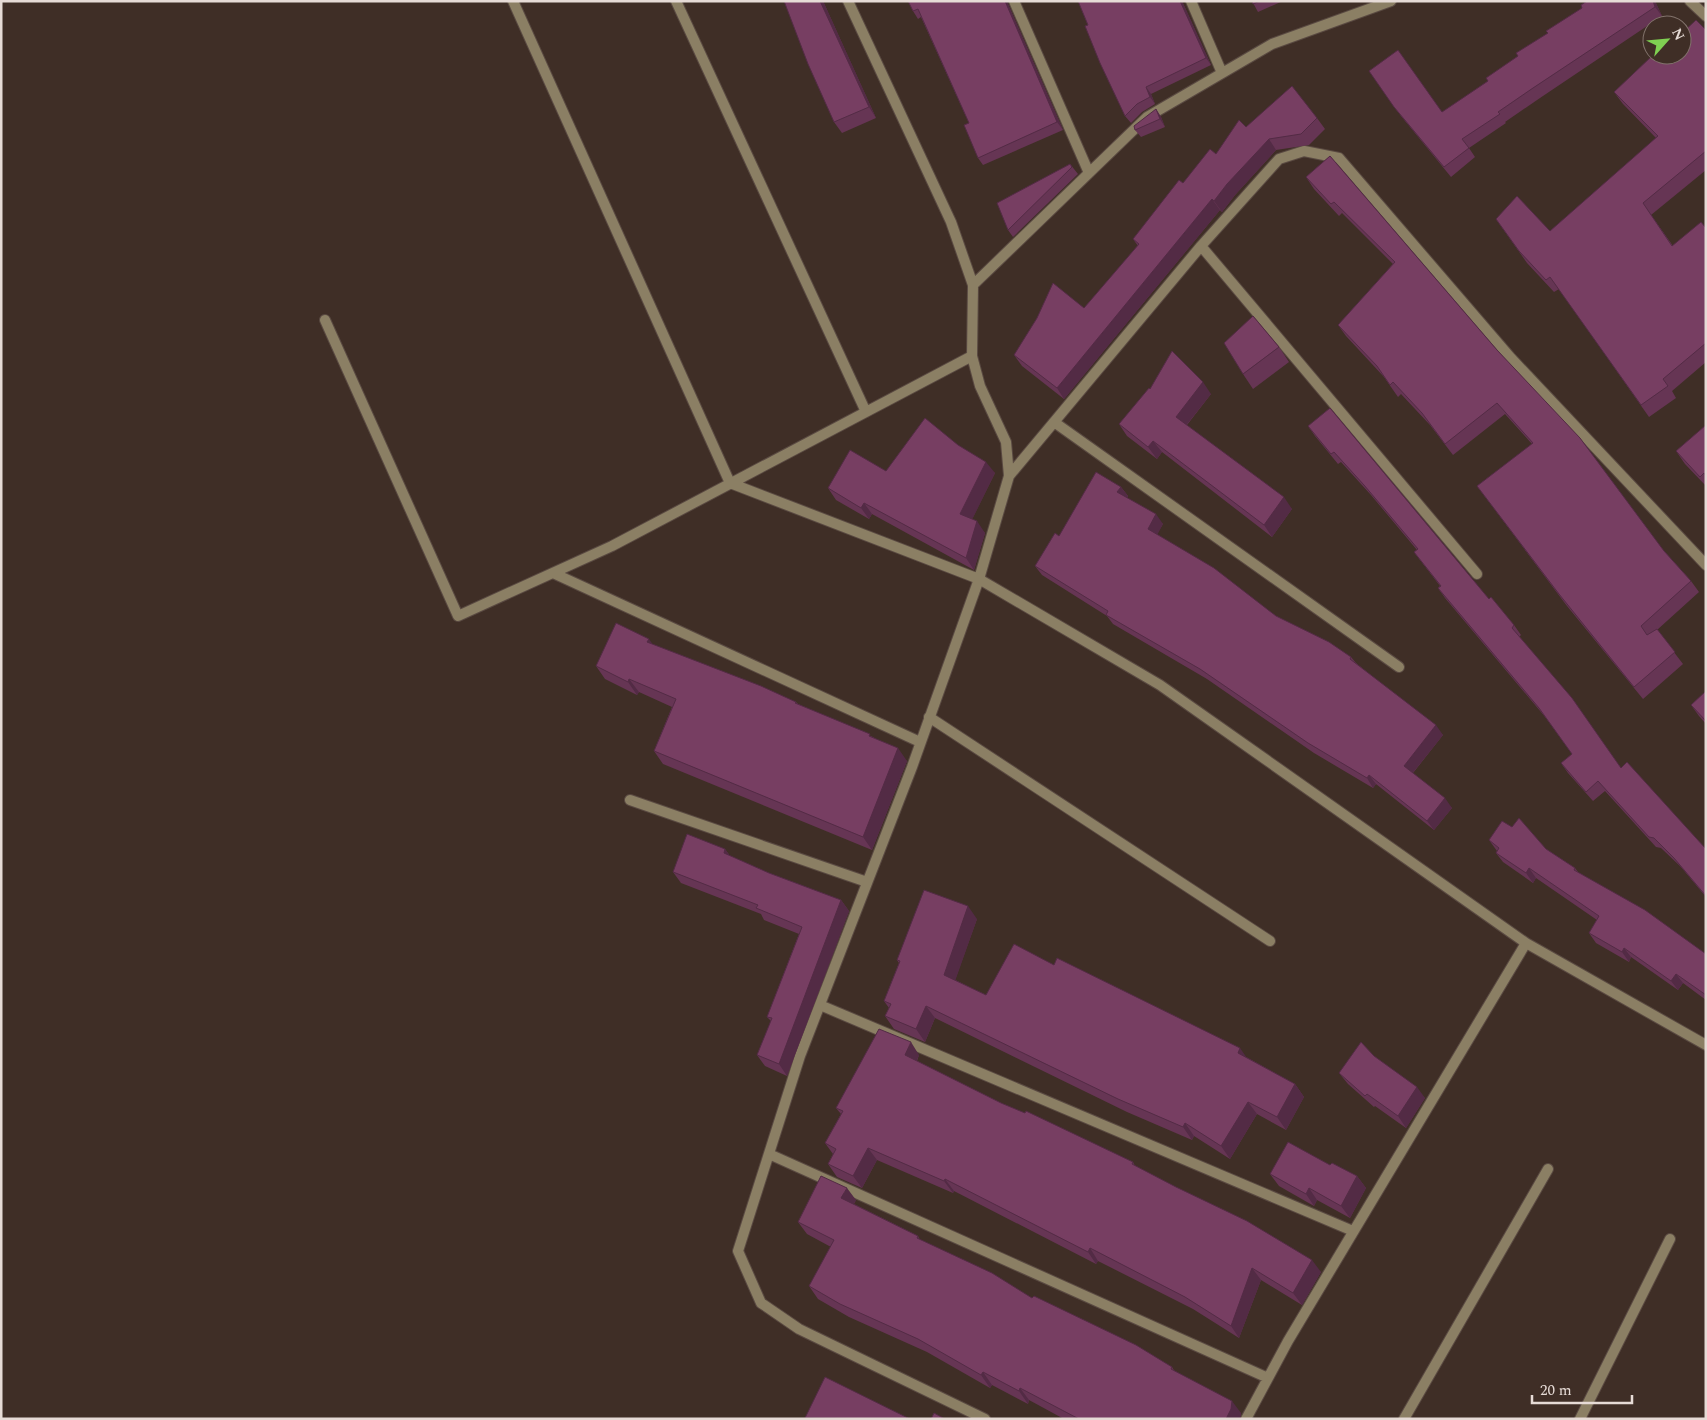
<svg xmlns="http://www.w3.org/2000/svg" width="1707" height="1420" font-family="Spectral,serif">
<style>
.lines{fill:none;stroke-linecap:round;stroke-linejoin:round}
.minor-casing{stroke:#5a4a42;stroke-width:12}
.minor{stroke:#8b7f64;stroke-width:10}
.wall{fill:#663554}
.shaded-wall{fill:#532b45}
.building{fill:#773e62;stroke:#532b45}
</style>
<rect width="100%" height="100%" fill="#3f2e26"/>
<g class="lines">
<defs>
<path id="minor" d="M513,1L730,483L979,579L1160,685L1526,943L1706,1045
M676,1L866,412
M848,1L951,222L973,285L972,356L980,386L1006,442L1009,476L979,579L912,767L800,1056L738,1251L761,1303L799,1329L985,1419
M1014,1L1089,173
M1191,1L1222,73
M1690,1L1706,16
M1201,246L1477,574
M973,285L1147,117L1272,44L1391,1
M325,320L458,616L612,546L972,356
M1054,422L1399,667
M1009,476L1201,246L1279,159L1304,151L1339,158L1510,357L1706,565
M553,573L920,742
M929,717L1270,941
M630,800L867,882
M820,1005L1353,1231
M769,1154L1268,1378
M1246,1419L1288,1341L1526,943
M1404,1419L1548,1169
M1580,1419L1670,1239"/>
</defs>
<!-- minor casing -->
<use href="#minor" class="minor-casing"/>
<!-- minor -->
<use href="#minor" class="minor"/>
</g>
<!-- wall -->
<path class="wall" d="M823,1L876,118L842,133L834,122Z
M908,1L1008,4L1063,130L983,165L978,158L969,123L921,17L918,19L913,11Z
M1078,1H1182L1211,65L1151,94L1155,104L1142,112L1131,123L1125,116Z
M1252,1H1283L1258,12Z
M1655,1L1662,16L1540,98L1505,122L1506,123L1469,148L1475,157L1451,177L1401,116L1369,71L1442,112Z
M1706,30V170L1651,215L1673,246L1706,228V362L1672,391L1676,398L1649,417L1559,289L1554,292L1527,263L1496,219L1550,231L1656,138L1623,104L1614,92Z
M1156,109L1161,117L1165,127L1141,137L1135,130Z
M1317,118L1325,129L1309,145L1276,150L1235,195L1222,212L1220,210L1064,399L1022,366L1014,355L1084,308L1138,246L1133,239L1183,183L1246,127Z
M1330,156L1664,551L1691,581L1699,592L1657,630L1683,664L1643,699L1567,606L1477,486L1532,444L1505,414L1453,455L1430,425L1401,394L1398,397L1384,377L1346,336L1338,325L1393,264L1342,213L1339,216L1314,189L1306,177Z
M1070,164L1078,174L1013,237L1008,230Z
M1279,347L1289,362L1253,389L1243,374Z
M1150,389L1211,394L1187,425L1292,509L1272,537L1162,452L1157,459L1127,436L1119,424Z
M1706,425V486L1685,464L1676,451Z
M1308,426L1489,599L1514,625L1521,635L1519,637L1621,768L1706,849V897L1681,867L1661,848L1656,847L1605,791L1593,801L1568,773L1561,763L1572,754L1546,718L1445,598L1438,588L1440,586L1414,552L1417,550L1371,495L1341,462L1338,464L1315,436Z
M958,445L995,473L972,519L985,533L974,570L872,514L869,519L836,500L828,488L886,471Z
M1121,487L1128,496L1127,498L1163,524L1157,534L1276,616L1351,657L1356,663L1443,735L1413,773L1452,808L1434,830L1376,784L1373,788L1314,753L1207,679L1113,624L1107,616L1042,575L1035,566L1059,536Z
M653,645L796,702L798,704L873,737L907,761L872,850L663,764L654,751L672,707L639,692L637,695L605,679L596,666Z
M1706,691V724L1699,716L1691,705Z
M1489,840L1546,849L1575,868L1578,872L1706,954V1000L1683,983L1678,990L1631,957L1629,962L1596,943L1589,933L1597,920L1536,878L1533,883L1503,862L1496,853L1497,851Z
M725,849L730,856L769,873L841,900L849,911L787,1076L765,1066L757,1055L771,1021L767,1017L799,934L764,920L761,914L681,883L673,872Z
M977,919L955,980L986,995L1054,965L1248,1058L1295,1084L1304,1097L1286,1130L1257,1114L1230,1159L1194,1136L1192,1140L1127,1112L935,1018L925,1042L894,1029L885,1016L889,1008L884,1001L899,963L897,960Z
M919,1055L917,1061L1001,1103L1133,1162L1135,1166L1321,1272L1302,1305L1261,1280L1239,1338L1193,1309L1098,1261L1096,1264L954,1191L953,1193L877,1160L862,1188L837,1177L828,1164L833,1154L825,1143L841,1114L836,1108Z
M1374,1056L1425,1098L1406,1128L1375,1106L1374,1107L1348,1084L1339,1073Z
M1330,1165L1357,1176L1366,1188L1350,1218L1317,1200L1314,1206L1279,1186L1270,1174Z
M856,1200L854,1204L918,1236L920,1240L1032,1298L1172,1367L1175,1372L1241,1413L1240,1419H1064L1029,1400L1028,1404L992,1385L990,1388L927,1352L849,1317L818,1299L809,1286L831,1247L807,1234L798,1222Z"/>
<!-- shaded-wall -->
<path class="shaded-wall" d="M820,1H823L876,118L869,107Z
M1005,1H1008V4L1063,130L1057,122Z
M1180,1H1182L1211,65L1206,58Z
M1653,1H1655L1662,16L1655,7Z
M1146,87L1151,94L1155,104L1150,97Z
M1156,109L1161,117L1165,127L1160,119Z
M1269,139L1276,150L1235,195L1222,212L1214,201L1227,184Z
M1212,199L1220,210L1064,399L1057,388Z
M1203,382L1211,394L1184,428L1176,417Z
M1153,441L1162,452L1157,459L1148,447Z
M986,462L995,473L969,526L960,514Z
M1121,487L1128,496L1124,502L1117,492Z
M1284,497L1292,509L1272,537L1264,525Z
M864,503L872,514L869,519L861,508Z
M1156,514L1163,524L1155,539L1148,529Z
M977,521L985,533L974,570L966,558Z
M649,639L658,652L647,642Z
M629,679L639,692L637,695L628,682Z
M1436,725L1443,735L1411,775L1404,766Z
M898,748L907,761L872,850L863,837Z
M1369,775L1376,784L1373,788L1367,778Z
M1445,798L1452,808L1434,830L1427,821Z
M725,849L733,860L724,853Z
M1529,868L1536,878L1533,883L1526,873Z
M841,900L849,911L787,1076L779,1064Z
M968,906L977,919L953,987L944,975Z
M1624,948L1631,957L1629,962L1622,952Z
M1676,974L1683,983L1678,990L1671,981Z
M926,1006L935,1018L925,1042L916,1029Z
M911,1042L919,1055L914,1067L905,1055Z
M1240,1048L1249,1061L1238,1053Z
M1295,1084L1304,1097L1286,1130L1277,1117Z
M1417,1087L1425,1098L1406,1128L1398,1116Z
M1248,1102L1257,1114L1230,1159L1221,1146Z
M1185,1123L1194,1136L1192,1140L1183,1127Z
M868,1148L877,1160L862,1188L853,1176Z
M1357,1176L1366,1188L1350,1218L1341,1206Z
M945,1179L954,1191L953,1193L944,1181Z
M847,1188L856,1200L850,1211L841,1198Z
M1309,1188L1317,1200L1314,1206L1306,1194Z
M1090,1248L1098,1261L1096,1264L1088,1252Z
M1312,1260L1321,1272L1302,1305L1293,1293Z
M1252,1268L1261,1280L1239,1338L1231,1326Z
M983,1372L992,1385L990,1388L981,1375Z
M1020,1388L1029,1400L1028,1404L1019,1391Z
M1232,1401L1241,1413L1240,1419H1226Z"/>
<!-- building -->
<path class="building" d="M784,1H820L869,107L834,122L808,64Z
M908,1H1005L1057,122L978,158L964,125L969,123L918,9L913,11Z
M1078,1H1180L1206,58L1146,87L1150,97L1137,104L1125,116L1100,63L1085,26L1088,25Z
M1252,1H1260L1253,4Z
M1587,1H1653L1655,7L1533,88L1498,112L1500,114L1462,139L1469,148L1444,167L1394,107L1369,71L1398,50L1442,112L1488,81L1486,78L1518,56L1516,53L1548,33L1546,31L1582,8L1581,5Z
M1696,20L1706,30V151L1643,203L1672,246L1701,222L1706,228V343L1663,379L1668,386L1641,405L1550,277L1546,280L1519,251L1496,219L1517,196L1550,231L1658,136L1614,92L1653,55H1682V33Z
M1292,86L1317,118L1301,134L1269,139L1227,184L1214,201L1212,199L1057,388L1014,355L1037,318L1053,283L1084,308L1139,244L1133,239L1179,180L1183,183L1210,149L1216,154L1239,120L1246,127Z
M1156,109L1160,119L1135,130L1134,126Z
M1330,156L1497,350L1580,438L1664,551L1691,581L1641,626L1647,635L1657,629L1675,652L1634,687L1559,594L1477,486L1533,443L1497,403L1445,444L1422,413L1393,382L1390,385L1377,366L1338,325L1395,262L1334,202L1331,204L1306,177Z
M1070,164L1072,167L1008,230L997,203Z
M1253,316L1279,347L1243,374L1224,343Z
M1172,351L1203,382L1176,417L1284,497L1264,525L1153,441L1148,447L1119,424L1149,388L1150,389Z
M1330,408L1489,599L1491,597L1514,625L1512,628L1572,698L1621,768L1627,762L1706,849V896L1674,858L1654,838L1649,837L1598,781L1586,792L1561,763L1572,754L1539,708L1438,588L1441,586L1414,552L1418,549L1364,485L1334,452L1331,454L1308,426Z
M925,418L958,445L986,462L960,514L977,521L966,558L864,503L861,508L828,488L850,450L886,471Z
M1706,425V476L1704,473L1700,477L1676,451Z
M1096,472L1121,487L1117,492L1156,514L1148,529L1214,568L1276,616L1329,642L1351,657L1350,659L1436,725L1404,766L1445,798L1427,821L1369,775L1367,778L1308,743L1200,669L1106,615L1108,611L1035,566L1055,533L1059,536Z
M616,623L649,639L647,642L761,686L796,702L795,703L870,734L869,736L898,748L863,837L654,751L676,699L629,679L628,682L596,666Z
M1706,691V721L1691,705Z
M1519,818L1546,849L1575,868L1574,870L1645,910L1706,954V995L1676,974L1671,981L1624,948L1622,952L1589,933L1599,916L1529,868L1526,873L1496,853L1499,848L1489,840L1502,821L1512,827Z
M687,834L725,849L724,853L769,873L841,900L779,1064L757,1055L772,1018L767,1017L802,927L756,908L758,905L673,872Z
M924,890L968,906L944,975L986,995L1014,944L1054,965L1057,958L1240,1048L1238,1053L1295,1084L1277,1117L1248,1102L1221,1146L1185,1123L1183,1127L1118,1099L926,1006L916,1029L885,1016L891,1004L884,1001L900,961L897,960Z
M879,1029L911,1042L905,1055L1001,1103L1025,1113L1026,1111L1133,1162L1132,1164L1176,1187L1247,1221L1312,1260L1293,1293L1252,1268L1231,1326L1185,1297L1090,1248L1088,1252L945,1179L944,1181L868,1148L853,1176L828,1164L836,1149L825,1143L843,1111L836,1108Z
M1361,1042L1374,1056L1417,1087L1398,1116L1367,1094L1365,1096L1339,1073Z
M1288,1142L1330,1165L1332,1163L1357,1176L1341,1206L1309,1188L1306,1194L1270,1174Z
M821,1176L847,1188L841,1198L918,1236L917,1238L992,1273L1032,1298L1034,1296L1136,1345L1172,1367L1171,1369L1232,1401L1231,1409L1226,1419H1079L1020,1388L1019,1391L983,1372L981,1375L918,1339L840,1304L809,1286L834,1240L798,1222Z
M825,1377L910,1419L805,1418Z
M934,1413L945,1419H931Z"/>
<!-- border -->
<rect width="1707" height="1420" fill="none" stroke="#e6dbd6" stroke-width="5"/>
<!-- north arrow -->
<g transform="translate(1667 40) rotate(63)"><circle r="24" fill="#3f2e26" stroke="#82736c"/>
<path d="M0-4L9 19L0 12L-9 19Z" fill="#7fd052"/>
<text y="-8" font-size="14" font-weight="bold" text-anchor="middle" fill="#e6dbd6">N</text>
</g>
<!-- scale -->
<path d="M1532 1395v8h100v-8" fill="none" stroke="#e6dbd6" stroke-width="2.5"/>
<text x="1540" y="1395" font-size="15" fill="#e6dbd6" stroke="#3f2e26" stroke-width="4" paint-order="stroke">20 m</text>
</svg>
